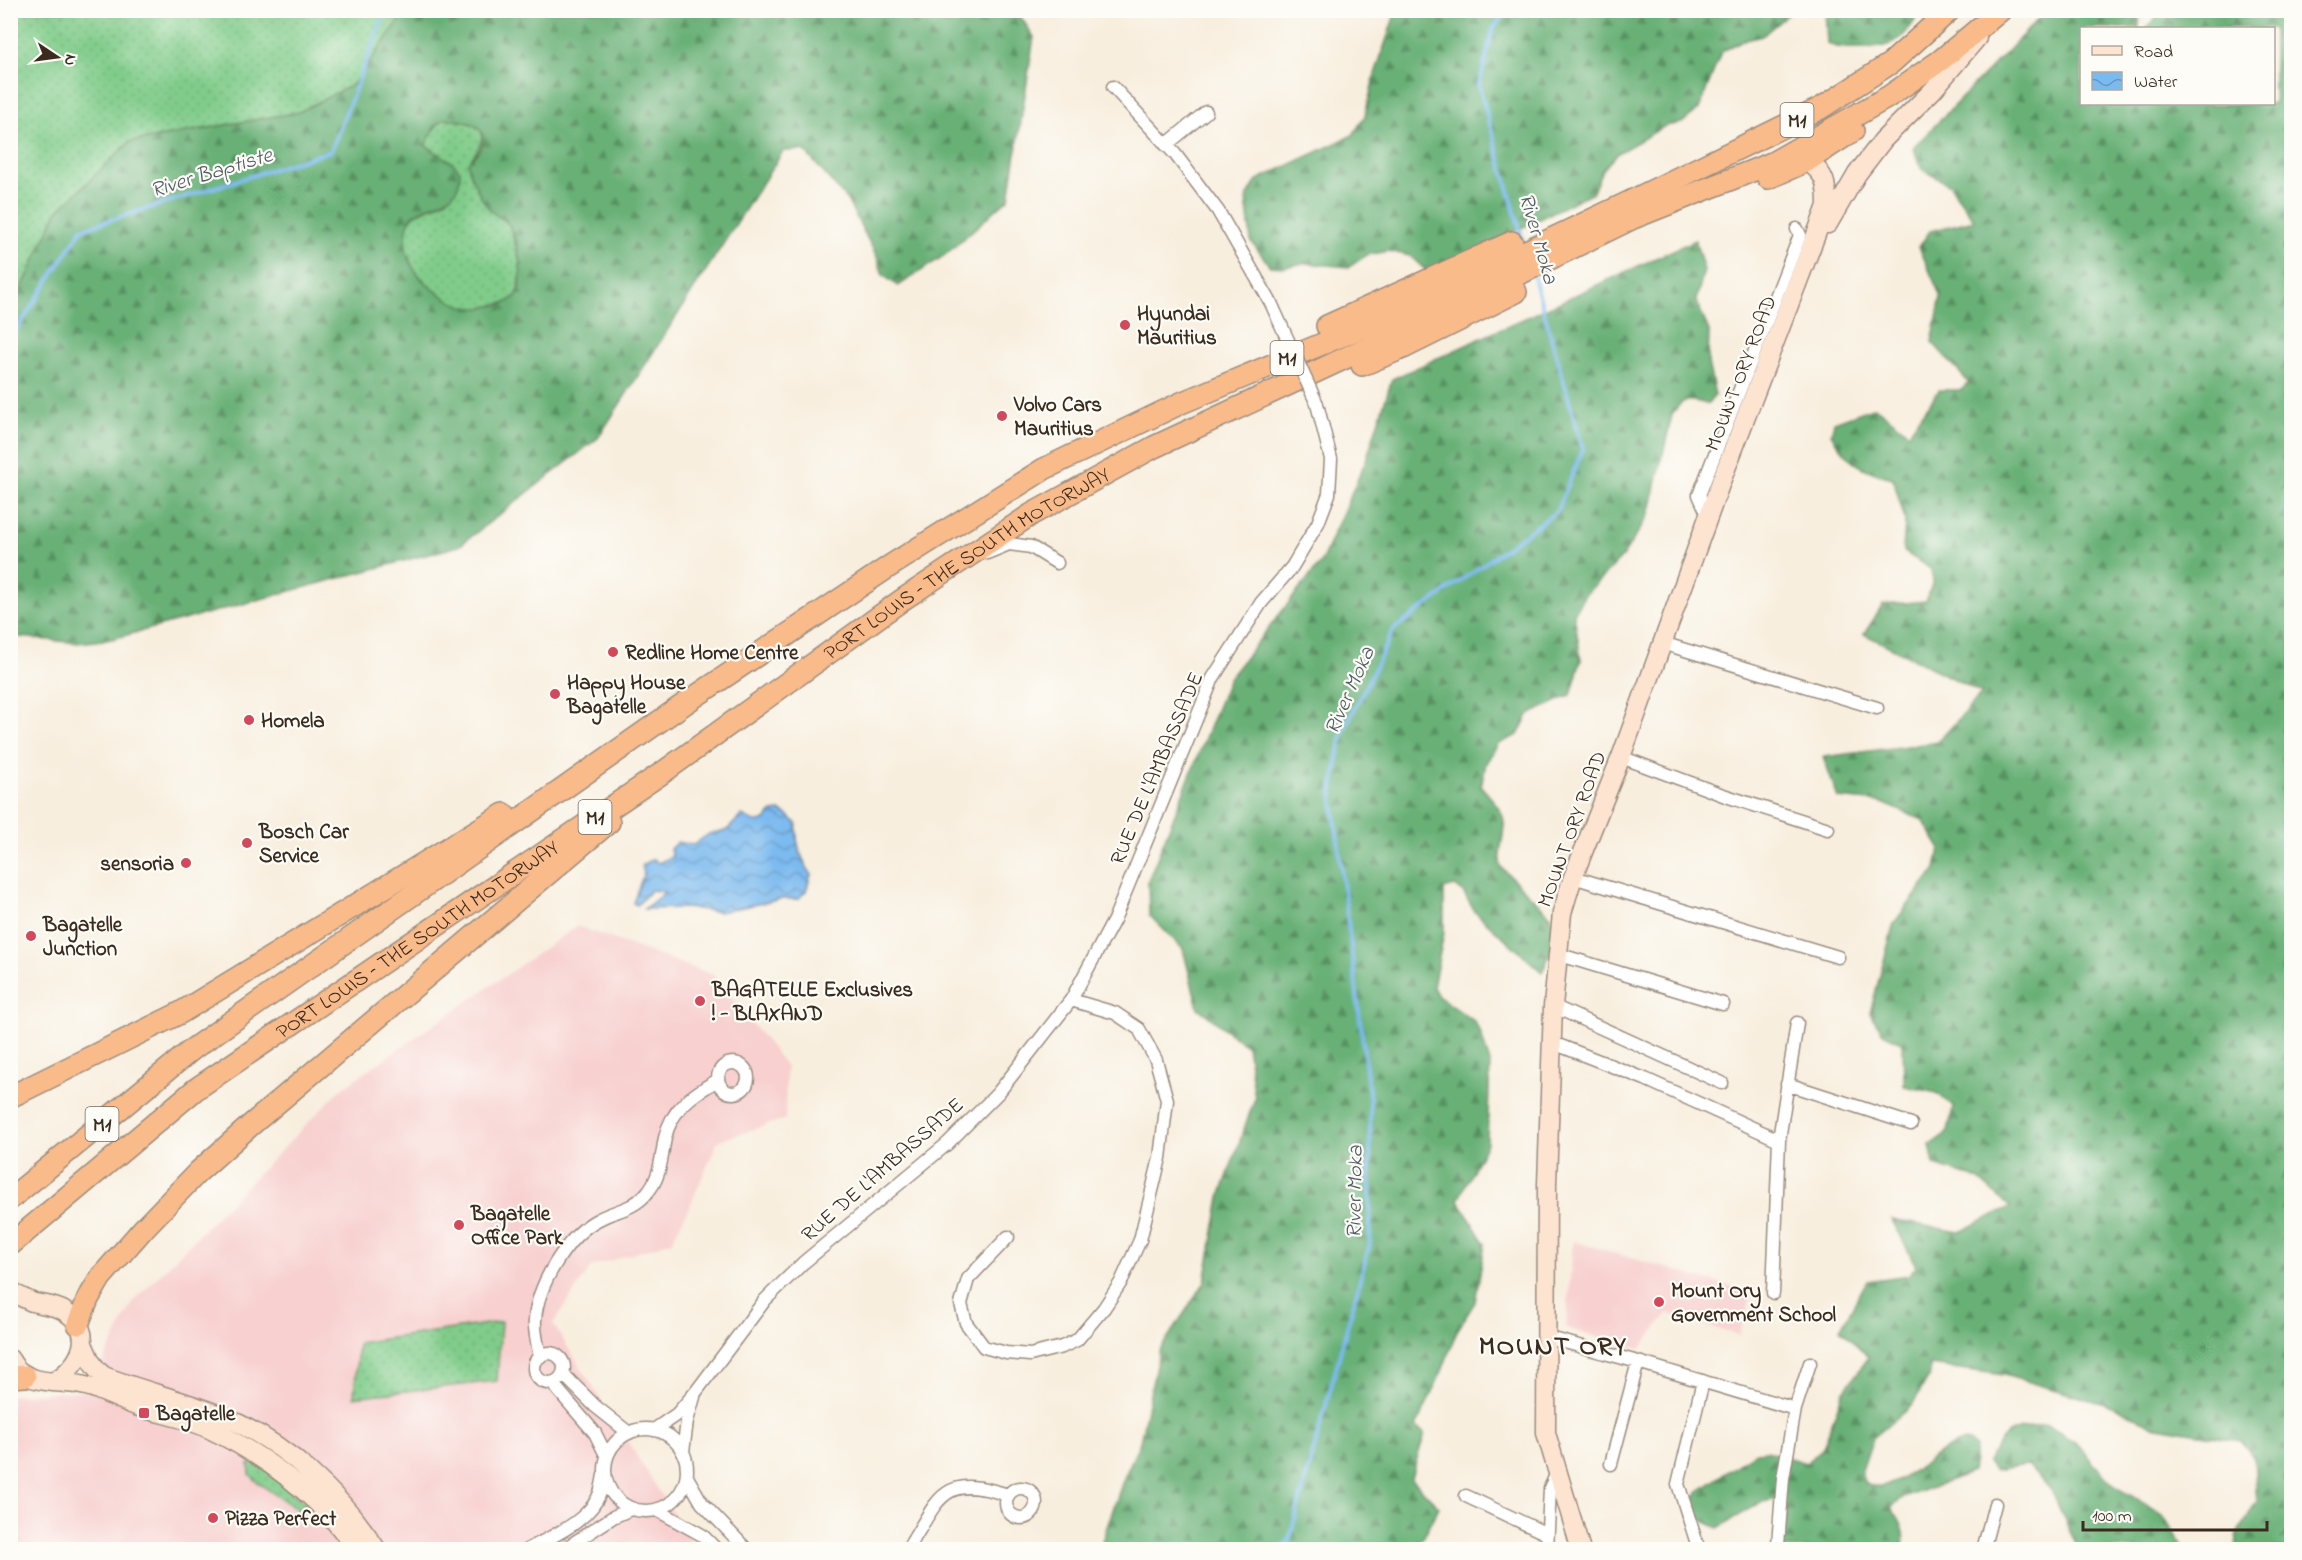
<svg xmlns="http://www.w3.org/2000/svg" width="2302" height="1560" font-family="'Indie Flower',sans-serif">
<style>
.built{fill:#f7d0cf}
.grass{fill:url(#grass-dots);stroke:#5e7b54;stroke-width:1.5}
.forest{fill:url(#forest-firs);stroke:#526d4a;stroke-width:1.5;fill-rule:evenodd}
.water{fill:url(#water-waves);stroke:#5b7286;stroke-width:1.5}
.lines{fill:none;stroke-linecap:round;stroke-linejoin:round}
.stream{stroke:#7bbaef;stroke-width:4}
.minor-casing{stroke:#9a8c7e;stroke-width:15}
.secondary-casing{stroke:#9a8c7e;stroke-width:21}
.trunk-casing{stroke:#9a8c7e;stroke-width:24}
.minor{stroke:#fff;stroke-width:12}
.secondary{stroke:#fde4d1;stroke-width:18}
.trunk{stroke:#fabb8b;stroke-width:21}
.minor-bridge-casing{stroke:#9a8c7e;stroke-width:15;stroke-linecap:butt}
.minor-bridge{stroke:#fff;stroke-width:12}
.poi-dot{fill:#d1495b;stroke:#fdfcf7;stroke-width:2}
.labels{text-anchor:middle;stroke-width:4.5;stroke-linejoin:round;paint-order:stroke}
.shield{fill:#fdfcf7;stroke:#75695f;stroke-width:1.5}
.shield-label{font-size:20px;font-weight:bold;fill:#3b2a1e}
.poi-label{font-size:21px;font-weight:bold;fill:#3b2a1e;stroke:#fdfcf7;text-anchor:start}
.street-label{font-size:21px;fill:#3b2a1e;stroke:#fdfcf7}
.water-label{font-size:22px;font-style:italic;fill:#515c67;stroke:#fdfcf7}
.district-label{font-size:27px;font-weight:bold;letter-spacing:1.5px;fill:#3b2a1e;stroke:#fdfcf7}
</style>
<defs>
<pattern id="grass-dots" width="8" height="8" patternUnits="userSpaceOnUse" patternTransform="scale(1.5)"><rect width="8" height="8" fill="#80cc8a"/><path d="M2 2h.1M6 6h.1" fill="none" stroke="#70af77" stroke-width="1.8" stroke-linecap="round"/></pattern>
<pattern id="forest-firs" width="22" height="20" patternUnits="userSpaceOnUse" patternTransform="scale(1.5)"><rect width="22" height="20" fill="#68b076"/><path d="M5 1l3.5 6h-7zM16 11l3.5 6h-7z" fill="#578f60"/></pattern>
<pattern id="water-waves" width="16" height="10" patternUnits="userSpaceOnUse" patternTransform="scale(1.5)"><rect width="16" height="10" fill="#7bbaef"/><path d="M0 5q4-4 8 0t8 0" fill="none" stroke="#6697c1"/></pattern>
</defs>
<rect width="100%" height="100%" fill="#fdfcf7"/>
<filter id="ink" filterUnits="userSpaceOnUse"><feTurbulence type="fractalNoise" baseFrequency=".0167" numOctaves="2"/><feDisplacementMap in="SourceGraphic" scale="12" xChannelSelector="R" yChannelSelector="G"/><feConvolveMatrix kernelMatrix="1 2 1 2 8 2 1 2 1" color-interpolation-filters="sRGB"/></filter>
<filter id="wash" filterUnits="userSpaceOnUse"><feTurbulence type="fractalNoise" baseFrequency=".008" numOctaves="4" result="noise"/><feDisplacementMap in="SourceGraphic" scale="24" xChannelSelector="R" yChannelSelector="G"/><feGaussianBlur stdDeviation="1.35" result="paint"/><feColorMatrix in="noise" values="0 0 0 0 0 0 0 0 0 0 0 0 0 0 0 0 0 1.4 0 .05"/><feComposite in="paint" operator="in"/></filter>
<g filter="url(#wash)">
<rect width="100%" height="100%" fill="#f8eede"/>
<!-- built -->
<path class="built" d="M577,926L713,975L786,1066L785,1119L718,1141L692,1201L672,1241L591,1267L553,1324L696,1549L11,1550V1396L89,1390L133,1302L341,1089Z
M1573,1241L1752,1293L1739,1336L1668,1313L1640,1349L1566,1328Z"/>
<!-- grass -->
<path class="grass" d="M11,11H406L354,84L299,112L130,142L57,212L11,312Z
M444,119C480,122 495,129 468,163L491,211L509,224L513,236L522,271L517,295L508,302L477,309L456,305L428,286L413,268L404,247L408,223L414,215L447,200L460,171L453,163L425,145L436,126Z
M501,1322L497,1381L354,1397L358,1343Z
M254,1463L261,1466L323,1518L304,1514L257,1482L250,1474L249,1464Z"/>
<!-- forest -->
<path class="forest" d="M1016,10L1034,37L1009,198L945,255L898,286L883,275L877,257L847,200L804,150L783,151L598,438L459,546L112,639L78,643L11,636V312L57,212L130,142L299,112L354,84L406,11ZM444,119C460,120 493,123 480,148C478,153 472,158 468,163C469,176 482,201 491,211C497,217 505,219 509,225C518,240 526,282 516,296C509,304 496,305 486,307C468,311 454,304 440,294C420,281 402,260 406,235C407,227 408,219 415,214C435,200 461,204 460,171L453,163L425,145L436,126Z
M1396,11H1792L1762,36L1741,41L1721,52L1699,109L1682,123L1665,126L1618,153L1602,170L1593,192L1430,274L1410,256L1389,251L1367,255L1349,267L1305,263L1284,267L1270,266L1251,241L1246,199L1257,180L1353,135L1365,116L1374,77Z
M1825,11V10L1920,11C1905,40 1894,49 1860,48C1848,48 1838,49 1827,43Z
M2046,11H2140L2139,28H2082V104H2274V28H2145L2153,21L2159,11H2291V1549H2236L2237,1536L2257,1501L2254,1458L2241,1441L2152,1426L2115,1407L2004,1375L1930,1365V1375L1912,1405L1873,1438L1861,1473L1865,1484C1899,1498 1933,1445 1967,1441L1976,1447L1972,1472L1901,1499L1891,1507C1901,1522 1908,1532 1903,1549H1781L1787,1516L1783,1507L1773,1500L1762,1502L1718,1528C1699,1519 1683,1514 1699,1491L1756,1452L1766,1451L1806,1463L1823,1448L1843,1392L1869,1357L1840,1329L1867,1281L1909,1275L1916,1266L1892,1220L1960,1232L2010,1207L1978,1179L1934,1165L1930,1145L1948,1132L1953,1107L1937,1093L1904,1086L1903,1043L1883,1033L1870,1013L1894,923L1936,869L1940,848L1923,820L1880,802L1838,798L1823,757L1938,742L1982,693L1864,634L1883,605L1926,601L1933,581L1931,569L1903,551L1905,520L1893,478C1862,471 1848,462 1831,434L1834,422L1875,407L1909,433L1939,390H1961L1969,383L1932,342L1941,297L1919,247L1930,231L1974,220L1950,185L1922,169L1913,148Z
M1695,240L1704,270L1696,301L1709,331L1708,363L1715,395L1708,404C1689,400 1682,396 1672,415L1649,515L1623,556L1584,596L1574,614L1581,660L1571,695L1528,715L1518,735L1498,744L1486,763L1481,786C1488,795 1498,804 1502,814C1509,830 1496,849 1501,867L1551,916C1555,934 1551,956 1542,972L1475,912L1463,892L1455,886L1444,889V933L1433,987L1438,996L1474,1021L1480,1031L1490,1063L1487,1143L1458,1200L1485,1244L1475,1302L1457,1331L1442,1371L1416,1427L1425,1433L1411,1478L1439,1507L1422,1540L1405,1549L1099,1550L1124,1478L1140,1442L1159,1351L1205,1282L1220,1197L1255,1098L1247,1046L1198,1008L1183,949L1149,915L1148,881L1229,678L1321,562L1366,460L1392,379Z
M2047,1425L2075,1442L2112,1484L2163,1515L2184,1549H2078L2051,1490L2028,1465L1994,1470L1987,1462C2004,1430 2012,1429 2047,1425Z"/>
<!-- water -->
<path class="water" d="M780,811L789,816L797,824C795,843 801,858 811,874L806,891L798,899H782L719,912L691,908L644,909L665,892L651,890L637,905L633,903L644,873L642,865L653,859L658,863L672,857L670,849L677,842L693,845L709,834L727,830L742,815C753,823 763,827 772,812Z"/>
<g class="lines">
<!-- stream -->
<path class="stream" d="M1507,10L1493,29L1479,86L1524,244
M10,340L82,229L331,151L386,10
M1281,1550L1289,1541L1370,1243V1101L1332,792L1342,734L1394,629L1557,511L1583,449L1533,274"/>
</g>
</g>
<g filter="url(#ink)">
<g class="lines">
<defs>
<path id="minor" d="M1113,87L1175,154L1218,211L1271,303
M1166,145L1206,112
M1709,517L1699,495L1800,235L1797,229
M987,553L1009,544L1031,547L1057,563
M1662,643L1877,708
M1621,757L1723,795L1828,829
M1573,877L1838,957
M1557,954L1723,1004
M1553,1006L1722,1083
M1553,1043L1645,1079L1779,1140
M718 1078a15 15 0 1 1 30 0a15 15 0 1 1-30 0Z
M1787,1084L1911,1124
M1008,1237L968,1279L961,1304L966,1323L984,1347L1006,1353L1030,1355L1062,1347L1077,1340L1104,1308L1121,1282L1140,1240L1160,1158L1167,1100L1156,1060L1139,1029L1115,1013L1071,1000
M1773,1293L1779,1140L1797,1023
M1546,1337L1638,1362L1795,1409
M534 1368a15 15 0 1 1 30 0a15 15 0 1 1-30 0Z
M540,1357C538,1345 534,1332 535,1320C537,1286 567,1235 599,1219C616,1210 632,1210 646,1194C661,1178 661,1158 665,1138C671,1109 693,1094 718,1080
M563,1374L595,1406L629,1433
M552,1383L595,1433L607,1457
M605 1470a41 41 0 1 1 82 0a41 41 0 1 1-82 0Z
M654,1430L677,1414L695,1393L765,1300L803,1263L947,1144L998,1093L1071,1000L1114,920L1213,678L1261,603L1292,567L1318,523L1329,494L1331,459L1317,404
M683,1452L687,1421L694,1397
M1611,1464L1638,1362
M687,1477L702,1503L747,1550
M1006 1503a15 15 0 1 1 30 0a15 15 0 1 1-30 0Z
M1466,1496L1547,1534
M657,1510L702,1535L717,1550
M1778,1545L1783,1478L1795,1409L1810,1363
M527,1550C552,1536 590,1521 600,1493C602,1487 603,1481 604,1475
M563,1550L613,1517L631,1509
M907,1550C940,1498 941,1473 1008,1495
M1547,1550L1550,1488L1557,1473
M1699,1550L1678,1484L1703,1381
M1983,1550L1995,1504"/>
<path id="secondary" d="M1828,224L1857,174L1883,140L1933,90L1977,38
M10,1292C18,1295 25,1299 32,1302C42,1305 54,1305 64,1311C98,1332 81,1365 53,1382C35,1380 19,1377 10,1359
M84,1346C89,1358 93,1368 104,1376C143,1391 183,1400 222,1416C285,1442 340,1493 377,1550
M53,1382C69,1383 84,1384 98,1390C111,1395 123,1401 136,1406C159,1414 183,1417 205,1427C261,1453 323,1497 356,1550
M1581,1550L1546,1433L1547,1184L1553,1006L1562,913L1573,877L1621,757L1722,479L1827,206C1827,184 1826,174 1807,161"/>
<g id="trunk">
<path d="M1768,178L1807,161L1853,131"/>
<path d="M1327,326L1512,242"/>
<path d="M1362,365L1403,348L1516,292"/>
<path d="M10,1097L180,1013L504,814"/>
<path d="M10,1199L194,1048L687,702L890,566L1044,469L1181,403L1394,314L1627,203L1821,108L1891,63L1950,10"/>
<path id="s1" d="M10,1245L196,1089L662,773L902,600L1032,514L1154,447L1399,333L1633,218L1772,163L1888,97L1941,60L2001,10"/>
<path d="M78,1324L88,1299L101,1277L144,1228L198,1172L252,1124L609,822"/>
<path d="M10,1377L25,1376"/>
</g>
</defs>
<!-- minor casing -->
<use href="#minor" class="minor-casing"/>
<!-- secondary casing -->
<use href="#secondary" class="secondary-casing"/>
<!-- trunk casing -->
<use href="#trunk" class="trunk-casing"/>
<!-- minor -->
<use href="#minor" class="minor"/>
<!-- secondary -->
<use href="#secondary" class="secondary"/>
<!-- trunk -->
<use href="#trunk" class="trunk"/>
<defs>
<path id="minor-bridge" d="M1271,303L1317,404"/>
</defs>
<!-- minor-bridge casing -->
<use href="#minor-bridge" class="minor-bridge-casing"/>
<!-- minor-bridge -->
<use href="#minor-bridge" class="minor-bridge"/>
</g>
</g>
<!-- markers -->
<g class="poi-dot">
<circle cx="1125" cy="325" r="6"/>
<circle cx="1002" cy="416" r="6"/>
<circle cx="613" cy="652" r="6"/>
<circle cx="555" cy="694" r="6"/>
<circle cx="249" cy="720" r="6"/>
<circle cx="247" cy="843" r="6"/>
<circle cx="186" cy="863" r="6"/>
<circle cx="31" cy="936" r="6"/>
<circle cx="700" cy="1001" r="6"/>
<circle cx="459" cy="1225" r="6"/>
<circle cx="1659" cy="1302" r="6"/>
<rect x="138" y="1407" width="12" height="12" rx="3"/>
<circle cx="213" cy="1518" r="6"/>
</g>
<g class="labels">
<!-- shield labels -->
<g class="shield">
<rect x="1780.5" y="103" width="33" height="34" rx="4.5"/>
<rect x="1270.5" y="341" width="33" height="34" rx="4.5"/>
<rect x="578.5" y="800" width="33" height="34" rx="4.5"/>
<rect x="85.5" y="1107" width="33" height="34" rx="4.5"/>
</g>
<g class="shield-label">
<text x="1797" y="127">M1</text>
<text x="1287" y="365">M1</text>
<text x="595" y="824">M1</text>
<text x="102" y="1131">M1</text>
</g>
<!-- poi labels -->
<g class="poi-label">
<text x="1137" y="320">Hyundai<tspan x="1137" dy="24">Mauritius</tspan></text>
<text x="1014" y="411">Volvo Cars<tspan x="1014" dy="24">Mauritius</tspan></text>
<text x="625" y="659">Redline Home Centre</text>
<text x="567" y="689">Happy House<tspan x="567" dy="24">Bagatelle</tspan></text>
<text x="261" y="727">Homela</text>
<text x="259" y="838">Bosch Car<tspan x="259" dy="24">Service</tspan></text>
<text x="174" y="870" text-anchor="end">sensoria</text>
<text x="43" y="931">Bagatelle<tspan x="43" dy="24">Junction</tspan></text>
<text x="712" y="996">BAGATELLE Exclusives<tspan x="712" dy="24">! - BLAXAND</tspan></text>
<text x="471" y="1220">Bagatelle<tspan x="471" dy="24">Office Park</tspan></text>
<text x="1671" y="1297">Mount Ory<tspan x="1671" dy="24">Government School</tspan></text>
<text x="156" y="1420">Bagatelle</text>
<text x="225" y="1525">Pizza Perfect</text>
</g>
<!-- street labels -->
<g class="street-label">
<text transform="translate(1740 373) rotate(-69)" y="7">MOUNT ORY ROAD</text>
<text dy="7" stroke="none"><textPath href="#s1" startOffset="1176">PORT LOUIS – THE SOUTH MOTORWAY</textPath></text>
<text transform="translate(1156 768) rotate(-67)" y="7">RUE DE L'AMBASSADE</text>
<text transform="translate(1571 829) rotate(-70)" y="7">MOUNT ORY ROAD</text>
<text dy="7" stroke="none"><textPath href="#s1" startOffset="510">PORT LOUIS – THE SOUTH MOTORWAY</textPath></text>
<text transform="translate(882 1169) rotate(-41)" y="7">RUE DE L'AMBASSADE</text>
</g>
<!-- water labels -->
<g class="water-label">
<text transform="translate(211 171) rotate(-17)" y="8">River Baptiste</text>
<text transform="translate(1540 238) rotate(74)" y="8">River Moka</text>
<text transform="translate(1348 690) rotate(-66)" y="8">River Moka</text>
<text transform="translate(1353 1192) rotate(-89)" y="8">River Moka</text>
</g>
<!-- district labels -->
<g class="district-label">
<text x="1553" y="1354">MOUNT ORY</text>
</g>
</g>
<!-- margin -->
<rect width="2302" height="1560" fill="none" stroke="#fdfcf7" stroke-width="36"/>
<!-- legend -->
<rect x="2080" y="27" width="195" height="78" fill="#fdfcf7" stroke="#afa8a0" stroke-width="1.5"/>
<rect x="2092" y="46" width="30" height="9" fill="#fde4d1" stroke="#afa8a0" stroke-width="1.5"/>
<text x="2134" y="57" font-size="18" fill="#3b2a1e">Road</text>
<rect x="2092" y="72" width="30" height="18" fill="url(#water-waves)" stroke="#afa8a0" stroke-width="1.5"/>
<text x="2134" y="87" font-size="18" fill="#3b2a1e">Water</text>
<!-- north arrow -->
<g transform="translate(57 57) rotate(103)" stroke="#fdfcf7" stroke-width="4.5" paint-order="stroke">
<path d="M0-4.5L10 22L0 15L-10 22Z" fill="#3b2a1e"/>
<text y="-9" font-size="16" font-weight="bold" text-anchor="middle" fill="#3b2a1e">N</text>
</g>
<!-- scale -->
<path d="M2083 1521v9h184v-9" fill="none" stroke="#3b2a1e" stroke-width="3"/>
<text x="2092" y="1521" font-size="18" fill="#3b2a1e" stroke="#fdfcf7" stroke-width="4.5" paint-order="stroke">100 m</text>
</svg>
